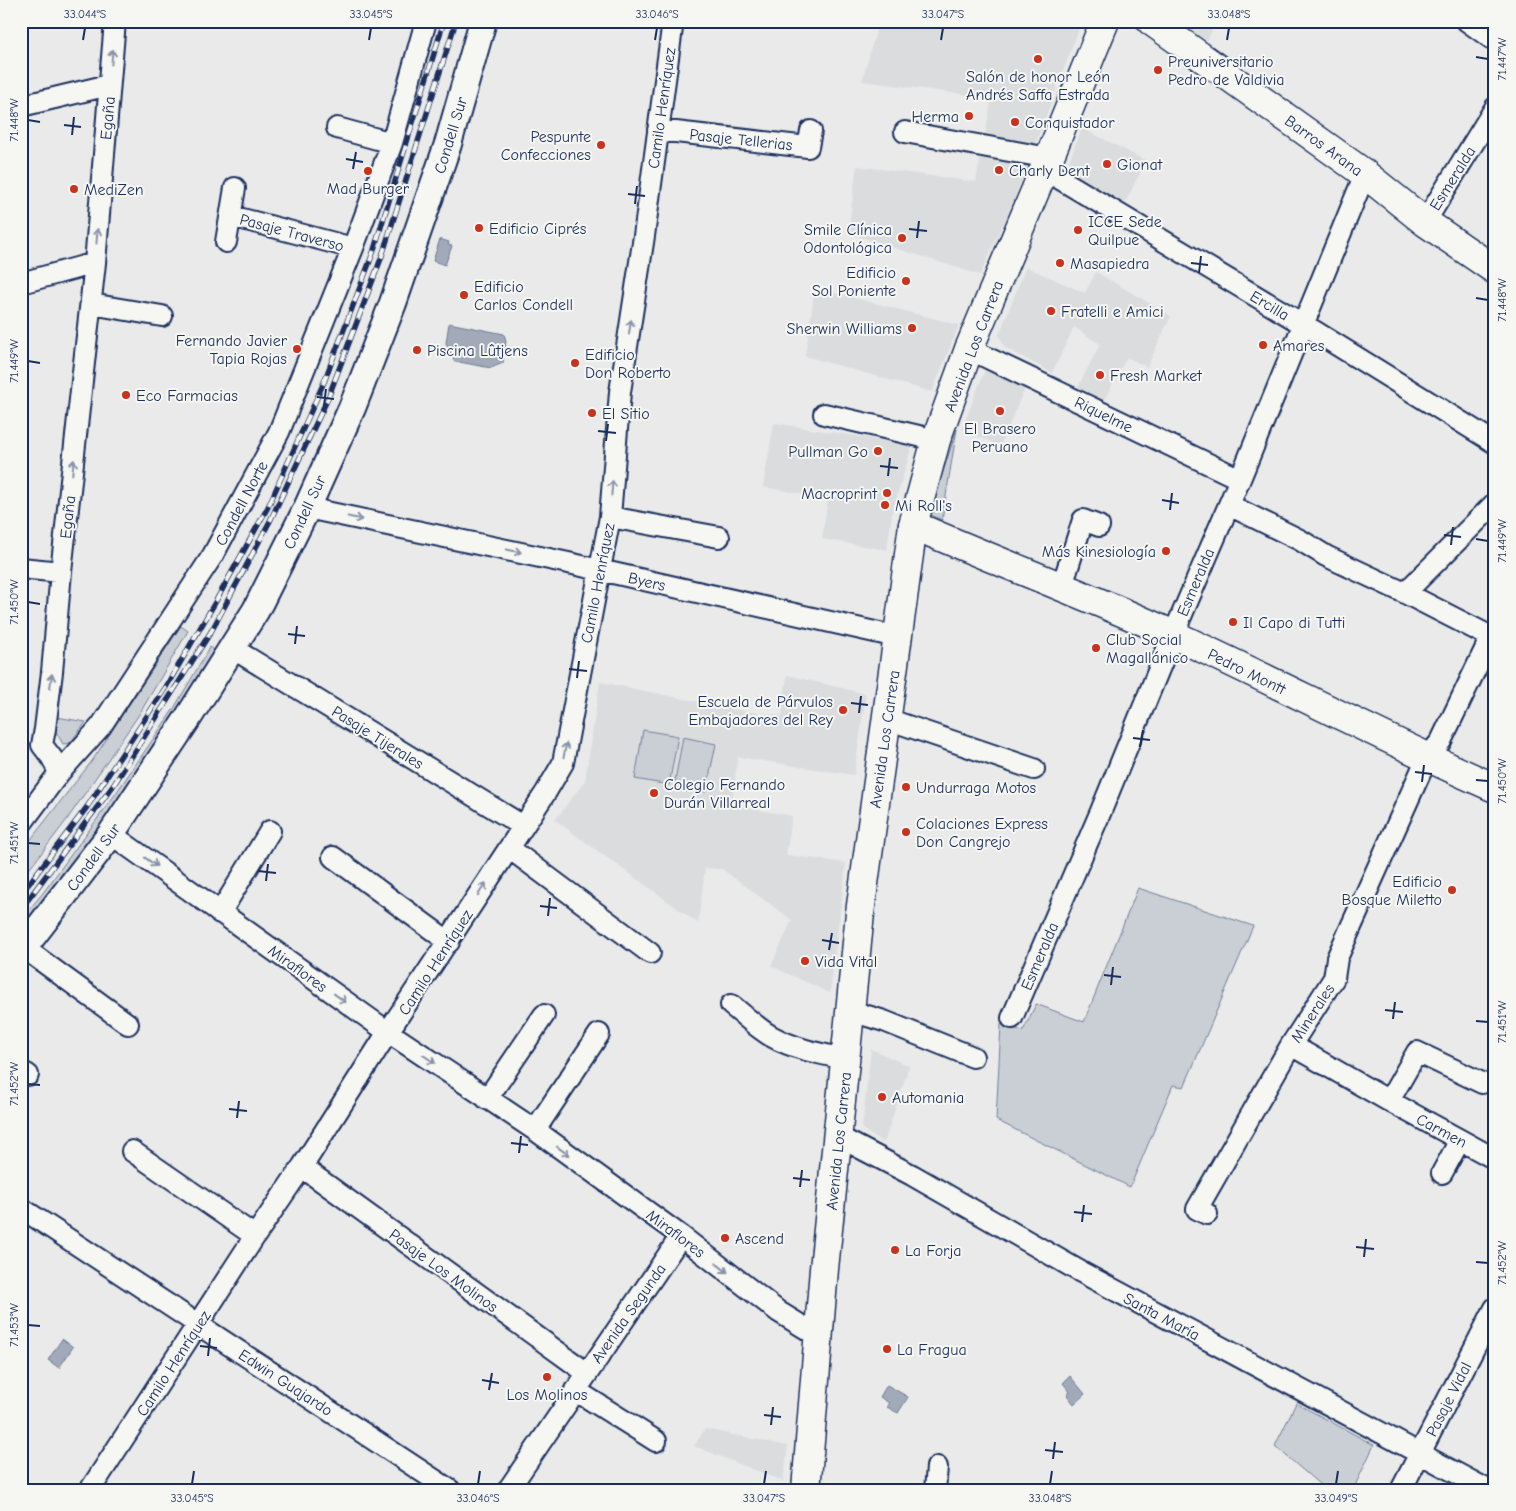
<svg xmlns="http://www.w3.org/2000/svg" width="1516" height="1511" font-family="'Comic Neue',sans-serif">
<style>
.built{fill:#dadcde}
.green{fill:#caced5;stroke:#727e9a}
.water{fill:#a2aaba;stroke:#6c7995}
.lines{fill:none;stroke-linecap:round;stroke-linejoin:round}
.minor-casing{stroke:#1b2f5e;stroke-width:24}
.tertiary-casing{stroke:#1b2f5e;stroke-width:30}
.secondary-casing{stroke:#1b2f5e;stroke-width:31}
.primary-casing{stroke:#1b2f5e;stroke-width:31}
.minor{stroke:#f6f6f2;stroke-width:20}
.tertiary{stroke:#f6f6f2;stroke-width:26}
.secondary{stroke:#f6f6f2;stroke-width:28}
.primary{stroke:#f6f6f2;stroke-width:28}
.rail-casing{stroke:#1b2f5e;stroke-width:5.5}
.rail{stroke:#f6f6f2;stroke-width:4;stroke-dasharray:11;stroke-linecap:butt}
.oneway{stroke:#8892a8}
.ticks{fill:none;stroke:#1b2f5e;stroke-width:2}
.poi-dot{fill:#c8321e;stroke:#f6f6f2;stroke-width:2}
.labels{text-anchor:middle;stroke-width:4;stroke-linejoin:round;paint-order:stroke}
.poi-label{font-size:16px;fill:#1b2f5e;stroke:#f6f6f2;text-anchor:start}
.street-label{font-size:16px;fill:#1b2f5e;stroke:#f6f6f2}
.neatline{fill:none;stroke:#1b2f5e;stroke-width:2}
.ticks-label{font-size:12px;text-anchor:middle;fill:#1b2f5e}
</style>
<rect width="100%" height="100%" fill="#e9eae9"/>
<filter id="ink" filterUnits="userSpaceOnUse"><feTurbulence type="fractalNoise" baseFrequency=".02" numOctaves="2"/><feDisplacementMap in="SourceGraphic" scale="10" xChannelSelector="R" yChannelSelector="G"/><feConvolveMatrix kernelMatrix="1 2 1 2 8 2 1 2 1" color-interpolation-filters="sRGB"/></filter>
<g filter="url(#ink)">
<!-- built -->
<path class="built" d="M879,21H1082L1014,200L980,275L848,233L857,166L976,182L992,98L862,81Z
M1177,21H1216L1207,41Z
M1082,128L1146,161L1125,203L1071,174L1069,161Z
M1026,267L1085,293L1096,272L1171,316L1147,367L1127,357L1104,400L1078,387L1100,344L1074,327L1052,373L1004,347L999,335Z
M815,288L959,325L932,392L805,356Z
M991,368L1025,388L1000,446L962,429L985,370Z
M774,423L912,445L892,513L887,550L822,539L828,498L763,487Z
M787,675L866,694L854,775L738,757L731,805L792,816L786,855L846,863L830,993L771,966L792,920L722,869L705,868L698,923L555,820L585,781L600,682L744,711L782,716Z
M871,1049L909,1066L884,1143L862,1129Z
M705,1429L788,1446L783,1481L694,1446Z"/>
<!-- green -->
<path class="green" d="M957,429L942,520L929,514Z
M181,626L188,631L140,713L66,821L21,880V852L92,761Z
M210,647L214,650L209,661L108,819L21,932V919L43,893L114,796L173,710Z
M56,717L86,722L70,743L63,744L56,732Z
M643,730L678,736L669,785L635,779Z
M683,737L716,744L706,792L674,786Z
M1138,888L1253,926L1184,1087L1173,1085L1130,1187L996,1120L1001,1024L1023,1031L1036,1004L1084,1022Z
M1296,1403L1374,1445L1353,1490H1326L1275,1446Z"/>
<!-- water -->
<path class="water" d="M440,239L449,242L448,245L452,246L445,265L433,261Z
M449,323L504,334L506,341L503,363L491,368L454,361L446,343Z
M62,1339L73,1347L59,1368L48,1360Z
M1070,1376L1085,1394L1074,1404L1067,1395L1070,1392L1063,1383Z
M887,1385L908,1397L898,1413L887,1407L889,1403L880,1397Z"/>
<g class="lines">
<defs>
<path id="minor" d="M1467,21L1495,41
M21,106L109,85
M337,128L392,143
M658,130L808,147L811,131
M905,132L1049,158
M1045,170L1316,332L1495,443
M231,216L353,248
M1425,222L1495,108
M226,242L235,188
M21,283L95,263
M91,304L162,316
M969,349L1240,479
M824,414L936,440
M1229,505L1300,540L1326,556L1405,593L1495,639
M307,508L573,564L897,637
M610,517L719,537
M21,568L61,572
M1062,586L1083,520L1099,526
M1405,593L1495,503
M232,648L523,826
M887,719L1034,769
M59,773L52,758L42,745L45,729L52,672L61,572L95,263L115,21
M21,824L59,773L101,726L213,555L279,432L353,248L392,143L426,21
M111,834L388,1032L535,1130L681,1236L779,1312L818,1336
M509,848L650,953
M333,857L449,942
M220,913L270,831
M24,948L128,1024
M731,1005C744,1015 757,1028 771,1036C794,1049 821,1054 846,1059
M851,1011L884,1021L973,1057
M1012,1018L1101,811L1168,647L1240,479L1365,174
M1291,1045L1389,1101L1417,1052L1482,1083
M21,1071L28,1075
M487,1099L544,1015
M1389,1101L1495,1159
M535,1130L599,1034
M839,1137L912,1175L1081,1272L1488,1490
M132,1151L255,1236
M302,1167L587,1373
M1442,1173L1460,1140
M21,1208L450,1490
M1207,1214L1197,1209L1291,1045L1334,978L1337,958L1427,758L1441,741L1491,637
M575,1390L656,1441
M90,1490L255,1236L302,1167L388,1032L546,792L563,763L610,517L620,392L644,236L673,21
M508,1490L681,1236
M935,1490L937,1467
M1401,1490L1495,1308"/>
<path id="tertiary" d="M21,951L111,834L188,718L256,610L307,508L352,408L393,303L448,144L483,21"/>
<path id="secondary" d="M1151,21L1365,174L1425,222L1495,270
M913,525C1000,563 1089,596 1174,635C1282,685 1386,740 1495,788"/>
<path id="primary" d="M806,1490L824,1269L860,913L913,525L936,440L969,349L1049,158L1105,21"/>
</defs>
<!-- minor casing -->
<use href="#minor" class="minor-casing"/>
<!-- tertiary casing -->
<use href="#tertiary" class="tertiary-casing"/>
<!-- secondary casing -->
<use href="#secondary" class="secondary-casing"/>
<!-- primary casing -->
<use href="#primary" class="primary-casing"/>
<!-- minor -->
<use href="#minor" class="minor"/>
<!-- tertiary -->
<use href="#tertiary" class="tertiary"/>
<!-- secondary -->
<use href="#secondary" class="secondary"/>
<!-- primary -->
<use href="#primary" class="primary"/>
<defs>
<path id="rail" d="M21,894L87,807L166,687L217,599L268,507L324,382L373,253L444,21
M21,909L113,786L212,630L270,521L328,398L382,256L456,21"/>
</defs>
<!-- rail casing -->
<use href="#rail" class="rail-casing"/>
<!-- rail -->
<use href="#rail" class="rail"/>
</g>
<!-- one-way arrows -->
<defs><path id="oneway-shaft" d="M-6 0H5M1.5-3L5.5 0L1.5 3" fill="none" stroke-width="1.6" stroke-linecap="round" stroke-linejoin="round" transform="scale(1.25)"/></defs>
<g class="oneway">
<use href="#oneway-shaft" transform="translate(112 57) rotate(-85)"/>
<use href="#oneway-shaft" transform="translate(97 236) rotate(-86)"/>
<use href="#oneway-shaft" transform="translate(630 327) rotate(-81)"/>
<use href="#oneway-shaft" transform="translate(73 467) rotate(-84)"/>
<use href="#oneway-shaft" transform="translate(612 488) rotate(-85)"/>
<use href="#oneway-shaft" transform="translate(355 518) rotate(12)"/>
<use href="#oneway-shaft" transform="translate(514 551) rotate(12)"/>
<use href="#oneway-shaft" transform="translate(51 681) rotate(-82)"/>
<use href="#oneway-shaft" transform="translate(565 750) rotate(-79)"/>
<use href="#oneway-shaft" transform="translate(151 862) rotate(36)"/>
<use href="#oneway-shaft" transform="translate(482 889) rotate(-57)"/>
<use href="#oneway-shaft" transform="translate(340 998) rotate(36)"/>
<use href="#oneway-shaft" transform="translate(429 1059) rotate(34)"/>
<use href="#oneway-shaft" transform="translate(563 1151) rotate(36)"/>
<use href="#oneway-shaft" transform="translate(722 1268) rotate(38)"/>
</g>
</g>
<!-- ticks -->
<path class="ticks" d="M83,40L85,28M369,40L371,28M655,40L657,28M941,40L943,28M1227,40L1229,28M1476,57L1488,59M28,120L40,122M64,125L81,127M72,135L74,117M346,159L363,162M353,169L356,152M628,194L645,196M635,204L637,186M909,229L927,231M917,238L919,221M1191,263L1208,265M1199,273L1201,256M1476,298L1488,300M28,361L40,363M317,397L334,399M324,406L326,389M598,431L616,433M606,441L608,424M880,466L898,468M888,476L890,458M1162,500L1179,503M1170,510L1172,493M1444,535L1461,537M1476,539L1488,541M1451,545L1453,527M28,602L40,604M288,634L305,636M295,644L297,626M569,669L587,671M577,678L579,661M851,703L868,705M859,713L861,696M1133,738L1150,740M1140,747L1143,730M1415,772L1432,774M1476,780L1488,781M1422,782L1424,765M28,843L40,844M258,871L276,873M266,881L268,864M540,906L557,908M548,916L550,898M822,940L839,943M829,950L832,933M1104,975L1121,977M1111,985L1113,967M1385,1010L1403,1012M1393,1019L1395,1002M1476,1021L1488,1022M28,1084L40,1085M229,1109L247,1111M237,1118L239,1101M511,1143L528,1145M519,1153L521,1136M793,1178L810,1180M800,1187L802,1170M1074,1212L1092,1214M1082,1222L1084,1205M1356,1247L1374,1249M1364,1257L1366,1239M1476,1262L1488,1263M28,1325L40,1326M200,1346L217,1348M208,1356L210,1338M482,1380L499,1383M489,1390L492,1373M764,1415L781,1417M771,1425L773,1407M1045,1450L1063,1452M1053,1459L1055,1442M192,1484L194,1471M478,1484L480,1471M764,1484L766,1471M1050,1484L1052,1471M1336,1484L1338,1471"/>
<!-- markers -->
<g class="poi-dot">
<circle cx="1038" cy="59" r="5"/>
<circle cx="1158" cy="70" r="5"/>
<circle cx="969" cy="116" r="5"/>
<circle cx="1015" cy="122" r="5"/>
<circle cx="601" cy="145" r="5"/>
<circle cx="1107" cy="164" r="5"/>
<circle cx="999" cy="170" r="5"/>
<circle cx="368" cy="171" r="5"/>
<circle cx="74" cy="189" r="5"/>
<circle cx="479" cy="228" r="5"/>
<circle cx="1078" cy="230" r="5"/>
<circle cx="902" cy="238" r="5"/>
<circle cx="1060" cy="263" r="5"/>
<circle cx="906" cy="281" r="5"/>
<circle cx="464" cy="295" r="5"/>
<circle cx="1051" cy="311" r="5"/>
<circle cx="912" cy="328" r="5"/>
<circle cx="1263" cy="345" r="5"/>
<circle cx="297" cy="349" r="5"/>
<circle cx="417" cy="350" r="5"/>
<circle cx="575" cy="363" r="5"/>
<circle cx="1100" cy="375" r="5"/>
<circle cx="126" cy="395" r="5"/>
<circle cx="1000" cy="411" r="5"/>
<circle cx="592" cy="413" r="5"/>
<circle cx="878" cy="451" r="5"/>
<circle cx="887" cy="493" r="5"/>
<circle cx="885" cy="505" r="5"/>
<circle cx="1166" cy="551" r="5"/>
<circle cx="1233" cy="622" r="5"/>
<circle cx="1096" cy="648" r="5"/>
<circle cx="843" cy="710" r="5"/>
<circle cx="906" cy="787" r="5"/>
<circle cx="654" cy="793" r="5"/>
<circle cx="906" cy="832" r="5"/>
<circle cx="1452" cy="890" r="5"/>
<circle cx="805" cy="961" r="5"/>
<circle cx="882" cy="1097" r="5"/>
<circle cx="725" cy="1238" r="5"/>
<circle cx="895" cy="1250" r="5"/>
<circle cx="887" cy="1349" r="5"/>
<circle cx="547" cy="1377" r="5"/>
</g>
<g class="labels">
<!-- poi labels -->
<g class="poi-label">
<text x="1168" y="67">Preuniversitario<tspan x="1168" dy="18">Pedro de Valdivia</tspan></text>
<text x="1038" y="82" text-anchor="middle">Salón de honor León<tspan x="1038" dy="18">Andrés Saffa Estrada</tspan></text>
<text x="959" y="122" text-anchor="end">Herma</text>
<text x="1025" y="128">Conquistador</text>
<text x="591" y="142" text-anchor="end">Pespunte<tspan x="591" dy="18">Confecciones</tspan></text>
<text x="1117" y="170">Gionat</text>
<text x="1009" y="176">Charly Dent</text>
<text x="368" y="194" text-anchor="middle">Mad Burger</text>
<text x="84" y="195">MediZen</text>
<text x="1088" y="227">ICCE Sede<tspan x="1088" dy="18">Quilpue</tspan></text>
<text x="489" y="234">Edificio Ciprés</text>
<text x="892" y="235" text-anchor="end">Smile Clínica<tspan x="892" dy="18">Odontológica</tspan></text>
<text x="1070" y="269">Masapiedra</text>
<text x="896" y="278" text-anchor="end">Edificio<tspan x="896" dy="18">Sol Poniente</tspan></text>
<text x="474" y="292">Edificio<tspan x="474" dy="18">Carlos Condell</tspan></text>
<text x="1061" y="317">Fratelli e Amici</text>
<text x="902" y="334" text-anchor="end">Sherwin Williams</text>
<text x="287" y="346" text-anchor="end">Fernando Javier<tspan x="287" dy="18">Tapia Rojas</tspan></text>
<text x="1273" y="351">Amares</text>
<text x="427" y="356">Piscina Lûtjens</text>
<text x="585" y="360">Edificio<tspan x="585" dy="18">Don Roberto</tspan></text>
<text x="1110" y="381">Fresh Market</text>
<text x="136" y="401">Eco Farmacias</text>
<text x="602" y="419">El Sitio</text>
<text x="1000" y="434" text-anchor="middle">El Brasero<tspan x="1000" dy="18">Peruano</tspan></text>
<text x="868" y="457" text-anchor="end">Pullman Go</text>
<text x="877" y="499" text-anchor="end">Macroprint</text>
<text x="895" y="511">Mi Roll's</text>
<text x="1156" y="557" text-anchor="end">Más Kinesiología</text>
<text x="1243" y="628">Il Capo di Tutti</text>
<text x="1106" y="645">Club Social<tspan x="1106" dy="18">Magallánico</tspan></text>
<text x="833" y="707" text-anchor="end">Escuela de Párvulos<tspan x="833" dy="18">Embajadores del Rey</tspan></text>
<text x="664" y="790">Colegio Fernando<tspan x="664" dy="18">Durán Villarreal</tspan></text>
<text x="916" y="793">Undurraga Motos</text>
<text x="916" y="829">Colaciones Express<tspan x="916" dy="18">Don Cangrejo</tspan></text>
<text x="1442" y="887" text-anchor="end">Edificio<tspan x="1442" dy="18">Bosque Miletto</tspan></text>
<text x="815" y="967">Vida Vital</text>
<text x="892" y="1103">Automania</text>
<text x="735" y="1244">Ascend</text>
<text x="905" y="1256">La Forja</text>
<text x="897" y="1355">La Fragua</text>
<text x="547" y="1400" text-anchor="middle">Los Molinos</text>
</g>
<!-- street labels -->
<g class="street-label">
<text transform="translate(661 108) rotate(-82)" y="6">Camilo Henríquez</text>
<text transform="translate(107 118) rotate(-85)" y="6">Egaña</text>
<text transform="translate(450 135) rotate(-73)" y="6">Condell Sur</text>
<text transform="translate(741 139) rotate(6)" y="6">Pasaje Tellerias</text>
<text transform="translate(1324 145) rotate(36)" y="6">Barros Arana</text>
<text transform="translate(1452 178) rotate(-58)" y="6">Esmeralda</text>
<text transform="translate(292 232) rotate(15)" y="6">Pasaje Traverso</text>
<text transform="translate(1270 305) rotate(31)" y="6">Ercilla</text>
<text transform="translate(973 346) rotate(-69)" y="6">Avenida Los Carrera</text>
<text transform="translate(1104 414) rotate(26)" y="6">Riquelme</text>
<text transform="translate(241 503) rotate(-62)" y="6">Condell Norte</text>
<text transform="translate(304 512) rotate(-65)" y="6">Condell Sur</text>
<text transform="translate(67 517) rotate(-84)" y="6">Egaña</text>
<text transform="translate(647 581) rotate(13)" y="6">Byers</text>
<text transform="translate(1195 582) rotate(-67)" y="6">Esmeralda</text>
<text transform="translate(597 583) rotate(-79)" y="6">Camilo Henríquez</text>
<text transform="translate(1247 671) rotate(26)" y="6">Pedro Montt</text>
<text transform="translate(378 737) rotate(32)" y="6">Pasaje Tijerales</text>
<text transform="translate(884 739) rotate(-82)" y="6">Avenida Los Carrera</text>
<text transform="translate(93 857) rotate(-54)" y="6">Condell Sur</text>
<text transform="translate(1039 956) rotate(-67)" y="6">Esmeralda</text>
<text transform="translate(435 962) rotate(-57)" y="6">Camilo Henríquez</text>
<text transform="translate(298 968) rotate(36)" y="6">Miraflores</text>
<text transform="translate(1312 1013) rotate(-57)" y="6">Minerales</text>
<text transform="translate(1442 1130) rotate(28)" y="6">Carmen</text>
<text transform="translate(838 1141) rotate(-84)" y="6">Avenida Los Carrera</text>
<text transform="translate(676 1233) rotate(37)" y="6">Miraflores</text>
<text transform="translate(444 1270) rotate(36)" y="6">Pasaje Los Molinos</text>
<text transform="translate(628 1313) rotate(-55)" y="6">Avenida Segunda</text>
<text transform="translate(1162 1316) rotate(28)" y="6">Santa María</text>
<text transform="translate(173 1363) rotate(-57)" y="6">Camilo Henríquez</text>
<text transform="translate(286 1382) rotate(33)" y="6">Edwin Guajardo</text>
<text transform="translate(1448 1399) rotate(-63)" y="6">Pasaje Vidal</text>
</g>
</g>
<!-- margin -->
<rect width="1516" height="1511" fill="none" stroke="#f6f6f2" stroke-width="55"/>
<rect x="28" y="28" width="1460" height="1456" class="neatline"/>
<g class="ticks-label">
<text x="85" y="18">33.044°S</text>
<text x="371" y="18">33.045°S</text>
<text x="657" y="18">33.046°S</text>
<text x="943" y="18">33.047°S</text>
<text x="1229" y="18">33.048°S</text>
<text transform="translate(1502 59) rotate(-90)" y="4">71.447°W</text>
<text transform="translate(14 120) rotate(-90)" y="4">71.448°W</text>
<text transform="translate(1502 300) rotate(-90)" y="4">71.448°W</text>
<text transform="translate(14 361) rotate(-90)" y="4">71.449°W</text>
<text transform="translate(1502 541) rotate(-90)" y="4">71.449°W</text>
<text transform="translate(14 602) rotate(-90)" y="4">71.450°W</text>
<text transform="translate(1502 781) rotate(-90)" y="4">71.450°W</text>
<text transform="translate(14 843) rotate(-90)" y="4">71.451°W</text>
<text transform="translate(1502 1022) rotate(-90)" y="4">71.451°W</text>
<text transform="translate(14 1084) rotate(-90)" y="4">71.452°W</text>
<text transform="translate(1502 1263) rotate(-90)" y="4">71.452°W</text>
<text transform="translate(14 1325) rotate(-90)" y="4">71.453°W</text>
<text x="192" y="1502">33.045°S</text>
<text x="478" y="1502">33.046°S</text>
<text x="764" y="1502">33.047°S</text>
<text x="1050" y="1502">33.048°S</text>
<text x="1336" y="1502">33.049°S</text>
</g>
</svg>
